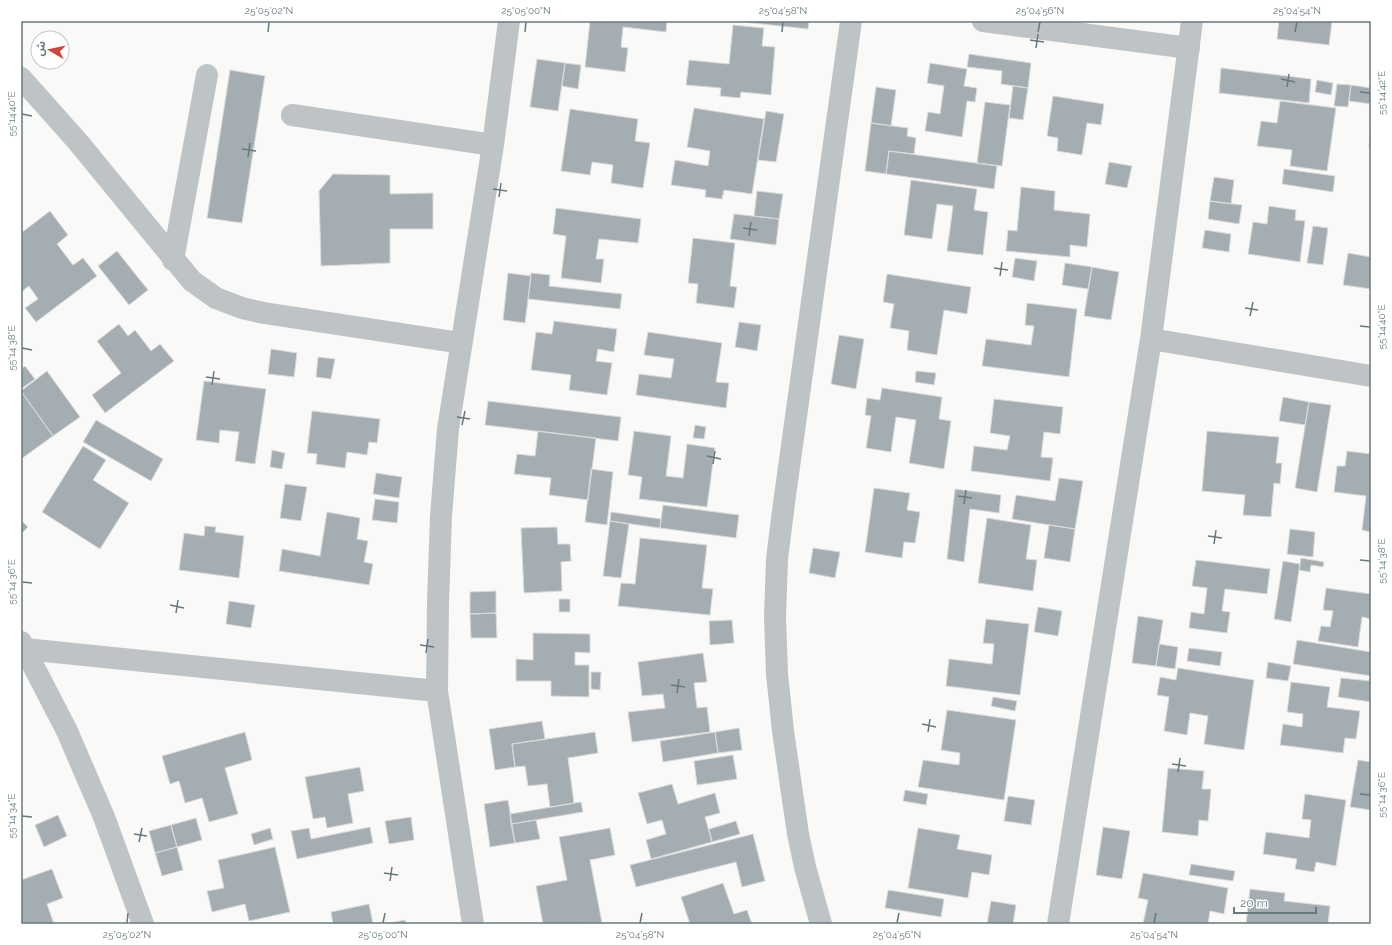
<svg xmlns="http://www.w3.org/2000/svg" width="1392" height="945" font-family="Raleway,'Noto Sans Arabic',sans-serif">
<style>
.building{fill:#a4aeb2;stroke:#dbdbd9}
.lines{fill:none;stroke-linecap:round;stroke-linejoin:round}
.minor{stroke:#bec4c6;stroke-width:22}
.ticks{fill:none;stroke:#66797f;stroke-width:1.5}
.neatline{fill:none;stroke:#66797f;stroke-width:1.5}
.ticks-label{font-size:10px;text-anchor:middle;fill:#66797f}
</style>
<rect width="100%" height="100%" fill="#f9f9f7"/>
<!-- building -->
<path class="building" d="M590,21H667L666,32L623,27L621,47L628,48L625,72L585,67Z
M743,21H809L808,29L743,22Z
M1279,21H1332L1329,45L1277,39Z
M733,25L764,28L762,46L775,47L771,95L741,92L740,98L720,96L721,88L686,85L689,60L729,64Z
M969,54L1031,63L1028,88L1001,84L1002,71L967,67Z
M537,59L565,63L558,111L530,107Z
M565,63L581,65L578,89L562,86Z
M930,63L967,69L964,86L977,88L975,102L967,101L962,137L925,131L928,112L940,114L944,86L927,83Z
M1221,68L1311,79L1309,103L1219,93Z
M230,70L265,76L242,223L207,218Z
M1317,80L1333,83L1331,95L1315,92Z
M1337,84L1351,85L1348,107L1334,106Z
M1351,85L1371,88V104L1349,101Z
M1013,86L1028,88L1023,120L1009,118Z
M876,87L896,90L891,126L871,123Z
M1053,96L1104,104L1101,125L1087,123L1082,155L1057,151L1058,138L1047,136Z
M1280,101L1336,108L1327,171L1290,166L1292,150L1257,146L1261,121L1277,123Z
M985,102L1010,105L1002,166L977,163Z
M694,108L764,119L752,194L724,190L722,199L705,197L706,190L671,185L675,160L708,166L710,151L687,147Z
M570,109L638,119L635,141L650,143L643,188L611,183L613,165L592,162L590,175L561,171Z
M766,111L784,114L776,162L758,160Z
M871,123L908,128L907,136L916,138L914,154L889,151L886,174L865,171Z
M1371,124V147H1369Z
M889,151L997,166L994,189L886,174Z
M1109,162L1132,166L1127,188L1105,184Z
M1284,169L1335,176L1333,192L1282,184Z
M333,174L390,175V194L433,193V229H390V263L321,266L319,191Z
M1214,177L1234,180L1231,204L1210,201Z
M911,180L977,189L974,210L988,212L983,255L947,251L953,206L937,204L932,239L904,235Z
M1021,187L1055,191L1054,210L1090,214L1087,247L1070,245V257L1006,251L1008,230L1017,231Z
M757,191L783,194L779,219L754,216Z
M1210,201L1242,205L1239,224L1208,219Z
M1269,206L1296,210L1295,220L1305,221L1300,262L1248,254L1253,222L1267,224Z
M556,208L641,219L638,243L599,239L596,259H604L601,283L561,278L566,236L553,234Z
M50,211L68,235L57,244L73,265L83,258L97,276L36,322L25,308L38,299L29,286L21,292V233Z
M734,214L779,219L776,245L730,239Z
M1313,226L1328,228L1323,265L1307,263Z
M1205,230L1231,234L1229,252L1202,248Z
M693,238L735,243L730,286L737,287L734,308L696,303L698,284L688,283Z
M117,251L148,290L129,305L98,266Z
M1348,253L1371,257V289L1343,285Z
M1015,258L1037,261L1034,281L1012,277Z
M1065,263L1092,267L1088,289L1062,285Z
M1092,267L1119,272L1111,320L1084,316Z
M508,273L531,276L525,323L503,320Z
M531,273L550,275L549,286L622,294L620,309L528,299Z
M887,274L971,287L967,314L944,310L937,355L907,350L909,331L890,328L894,304L883,302Z
M1027,303L1077,309L1069,377L982,366L986,339L1031,345L1034,326L1025,325Z
M554,321L617,329L614,352L598,349L596,361L612,363L607,395L569,390L571,375L531,370L536,332L552,334Z
M739,322L761,325L757,351L735,347Z
M119,324L128,336L135,330L151,351L160,344L174,361L105,413L92,395L121,373L97,341Z
M648,332L722,343L716,382L729,383L726,408L636,395L639,374L671,378L674,359L644,355Z
M839,335L864,339L856,389L831,384Z
M271,349L297,353L294,377L268,374Z
M318,357L335,359L331,379L316,377Z
M25,366L35,379L21,389V369Z
M47,371L80,417L53,436L21,391Z
M916,371L936,373L934,385L915,382Z
M204,381L266,389L255,464L235,461L239,432L220,430L219,443L196,440Z
M882,388L942,397L939,419L951,421L944,469L909,463L916,420L896,417L891,452L866,448L871,416L865,415L867,398L880,400Z
M21,391L53,436L21,459Z
M1283,397L1309,402L1305,425L1279,421Z
M994,399L1063,407L1060,434L1044,432L1041,457L1053,458L1050,481L971,471L974,446L1007,450L1010,436L990,433Z
M488,401L621,417L618,441L485,425Z
M1309,402L1331,405L1317,492L1295,488Z
M312,411L380,419L377,443L369,442L367,455L347,452L345,468L316,464L317,454L307,453Z
M96,420L163,459L151,481L83,442Z
M695,425L706,427L704,439L693,438Z
M538,431L596,438L588,500L549,495L551,478L514,474L517,454L535,456Z
M634,431L671,436L666,476L683,478L687,444L715,448L707,507L639,499L642,477L628,475Z
M1207,431L1279,437L1276,463H1282L1280,484L1274,483L1271,517L1243,515L1245,495L1202,491Z
M83,446L106,460L93,480L129,503L100,549L42,512Z
M272,450L285,453L282,469L270,467Z
M1347,451L1371,454V532L1362,530L1366,496L1334,492L1337,466H1345Z
M591,469L613,472L607,525L585,522Z
M376,473L402,477L399,498L373,494Z
M1059,478L1083,481L1075,529L1012,519L1016,495L1055,501Z
M285,484L307,487L301,521L280,518Z
M874,488L910,493L907,510L920,512L915,543L904,542L902,558L865,552Z
M955,489L1001,495L999,513L970,509L964,562L947,559Z
M375,499L399,502L397,523L372,520Z
M663,505L739,515L736,538L660,528Z
M327,512L360,518L357,539L368,541L364,562L373,564L369,585L279,571L282,549L320,556Z
M611,512L661,519L660,528L610,521Z
M987,518L1031,525L1026,559L1037,560L1033,591L978,583Z
M21,520L28,527L21,534Z
M610,521L629,524L621,578L603,576Z
M1049,525L1075,529L1070,562L1044,558Z
M205,526L216,527L215,532L244,536L239,578L179,570L184,533L204,536Z
M557,527L558,544H570L571,561L561,562L562,591L524,593L521,528Z
M1290,529L1315,532L1313,557L1287,554Z
M640,538L707,545L702,588L713,589L710,615L618,606L621,583L635,584Z
M813,548L840,552L835,578L809,573Z
M1301,558L1324,562L1323,567L1311,565L1310,572L1299,570Z
M1196,560L1270,569L1267,594L1225,589L1222,611L1230,612L1227,633L1189,628L1191,612L1204,614L1207,588L1192,586Z
M1283,561L1300,564L1291,622L1274,619Z
M1326,588L1371,594V619L1362,617L1358,647L1318,641L1321,626L1330,627L1333,611L1323,610Z
M496,591V613L470,614V592Z
M559,599H570V612H559Z
M229,601L255,605L251,628L226,624Z
M1038,607L1062,611L1058,636L1034,632Z
M496,613L497,638H471L470,614Z
M1138,616L1163,620L1156,666L1132,663Z
M986,619L1029,624L1020,695L946,686L949,659L992,664L994,644L983,643Z
M732,620L734,643L710,645L709,621Z
M533,633L590,634V653L575,652V665H589V697L551,696V681H516V659L533,660Z
M1297,640L1371,652V676L1293,664Z
M1159,644L1178,647L1175,669L1156,666Z
M1189,648L1222,652L1220,666L1187,661Z
M703,653L707,682L694,683L697,708L707,707L710,732L632,742L628,712L665,708L663,694L642,696L638,662Z
M1268,662L1291,666L1288,681L1266,678Z
M1178,668L1254,680L1244,750L1204,744L1208,716L1190,713L1187,735L1164,731L1169,697L1157,695L1160,677L1176,680Z
M591,672H601L600,690L591,689Z
M1341,678L1371,681V702L1338,697Z
M1291,682L1330,687L1327,707L1360,711L1356,739L1345,738L1343,753L1280,745L1283,724L1302,727L1303,714L1287,712Z
M993,697L1017,701L1015,711L991,706Z
M947,710L1016,720L1004,800L918,787L923,760L959,765L960,753L941,750Z
M542,721L545,739L512,744L515,767L495,770L489,729Z
M739,728L742,750L718,753L715,732Z
M245,732L252,760L225,768L238,814L209,822L202,798L185,803L179,781L170,784L162,756Z
M595,732L598,753L568,758L574,803L550,807L547,784L528,786L525,766L515,767L512,744Z
M715,732L718,753L663,762L660,741Z
M733,755L737,779L697,785L694,761Z
M1358,760L1371,762V810L1350,807Z
M360,767L364,791L348,794L353,823L327,828L325,817L313,819L305,777Z
M1168,768L1204,771L1202,789H1211L1208,821L1199,820L1198,836L1162,832Z
M672,784L678,804L715,793L720,813L705,817L712,842L651,859L646,840L666,834L662,820L647,824L638,793Z
M905,790L928,794L926,805L903,801Z
M1305,794L1346,800L1336,866L1316,862L1314,872L1295,869L1297,859L1263,854L1266,832L1309,838L1311,820L1302,819Z
M1008,796L1035,800L1031,825L1004,821Z
M508,800L515,843L490,847L484,804Z
M581,802L583,812L511,824L510,814Z
M58,815L67,836L44,847L35,825Z
M411,817L414,840L389,844L385,821Z
M196,818L202,840L177,847L171,825Z
M536,820L540,839L515,843L511,824Z
M736,821L740,834L712,842L709,829Z
M171,825L177,847L155,853L149,831Z
M370,827L373,843L297,859L291,831L309,828L311,839Z
M1103,827L1130,831L1122,879L1096,875Z
M270,828L273,839L254,845L251,834Z
M610,828L615,855L590,860L602,923L543,924L536,886L567,880L559,837Z
M918,828L960,835L957,849L992,855L989,875L972,872L968,898L908,888Z
M753,834L765,881L742,887L736,862L636,887L630,865Z
M177,847L183,870L162,876L155,853Z
M275,847L290,912L249,921L245,904L212,912L207,891L224,888L218,860Z
M1191,864L1235,871L1233,881L1189,875Z
M52,869L63,898L47,904L54,924H21V880Z
M1143,873L1228,888L1224,914L1210,911L1208,924H1143L1148,900L1138,898Z
M723,883L734,914L747,910L752,924H690L681,897Z
M1250,889L1285,893L1284,901L1330,906L1328,924H1246Z
M888,890L944,899L941,917L885,908Z
M991,901L1016,905L1013,924H987Z
M369,904L373,924H333L331,912Z
M405,920L406,924H386Z"/>
<g class="lines">
<!-- minor -->
<path class="minor" d="M983,21L1189,48
M21,78L78,142L192,281L216,298L242,308L264,313L461,343
M292,115L493,145
M173,260L207,75
M1151,339L1371,376
M21,642L67,731L104,817L143,924
M25,649L437,691
M473,924L437,691L438,603L441,516L448,429L493,145L509,21
M821,924L805,867L798,834L783,731L777,674L775,617L777,559L784,503L851,21
M1058,924L1151,339L1192,21"/>
</g>
<!-- ticks -->
<path class="ticks" d="M268,32L269,22M525,32L526,22M782,32L783,22M1038,32L1040,22M1295,32L1297,22M1030,40L1044,42M1036,48L1038,34M1281,79L1295,82M1287,87L1289,74M1360,92L1370,93M22,114L32,116M242,149L256,151M248,157L250,143M493,189L507,191M499,197L501,183M743,228L757,230M749,236L751,222M994,268L1008,270M1000,276L1002,262M1245,308L1258,310M1250,316L1253,302M1360,326L1370,327M22,348L32,350M206,377L220,379M212,385L214,371M457,417L470,419M462,425L465,411M707,456L721,459M713,464L715,451M958,496L972,498M964,504L966,490M1208,536L1222,538M1214,544L1216,530M1360,560L1370,561M22,582L32,583M170,605L184,608M176,613L178,600M420,645L434,647M426,653L428,639M671,685L685,687M677,693L679,679M922,724L936,727M928,732L930,719M1172,764L1186,766M1178,772L1180,758M1360,794L1370,795M22,816L32,817M134,834L147,836M139,842L142,828M384,873L398,875M390,881L392,867M127,923L128,913M383,923L385,913M640,923L642,913M897,923L899,913M1154,923L1156,913"/>
<!-- border -->
<rect width="1392" height="945" fill="none" stroke="#ffffff" stroke-width="44"/>
<!-- north arrow -->
<g transform="translate(50 50) rotate(279)"><circle r="19" fill="#ffffff" stroke="#c2c9cc"/>
<path d="M0-3L7 15L0 10L-7 15Z" fill="#d4443b"/>
<text y="-6" font-size="11" font-weight="bold" text-anchor="middle" fill="#66797f">ش</text>
</g>
<!-- scale -->
<path d="M1234 907v6h82v-6" fill="none" stroke="#66797f" stroke-width="2"/>
<text x="1240" y="907" font-size="12" fill="#66797f" stroke="#ffffff" stroke-width="3" paint-order="stroke">20 m</text>
<rect x="22" y="22" width="1348" height="901" class="neatline"/>
<g class="ticks-label">
<text x="269" y="14">25°05'02"N</text>
<text x="526" y="14">25°05'00"N</text>
<text x="783" y="14">25°04'58"N</text>
<text x="1040" y="14">25°04'56"N</text>
<text x="1297" y="14">25°04'54"N</text>
<text transform="translate(1381 93) rotate(-90)" y="4">55°14'42"E</text>
<text transform="translate(11 114) rotate(-90)" y="4">55°14'40"E</text>
<text transform="translate(1381 327) rotate(-90)" y="4">55°14'40"E</text>
<text transform="translate(11 348) rotate(-90)" y="4">55°14'38"E</text>
<text transform="translate(1381 561) rotate(-90)" y="4">55°14'38"E</text>
<text transform="translate(11 582) rotate(-90)" y="4">55°14'36"E</text>
<text transform="translate(1381 795) rotate(-90)" y="4">55°14'36"E</text>
<text transform="translate(11 816) rotate(-90)" y="4">55°14'34"E</text>
<text x="127" y="938">25°05'02"N</text>
<text x="383" y="938">25°05'00"N</text>
<text x="640" y="938">25°04'58"N</text>
<text x="897" y="938">25°04'56"N</text>
<text x="1154" y="938">25°04'54"N</text>
</g>
</svg>
